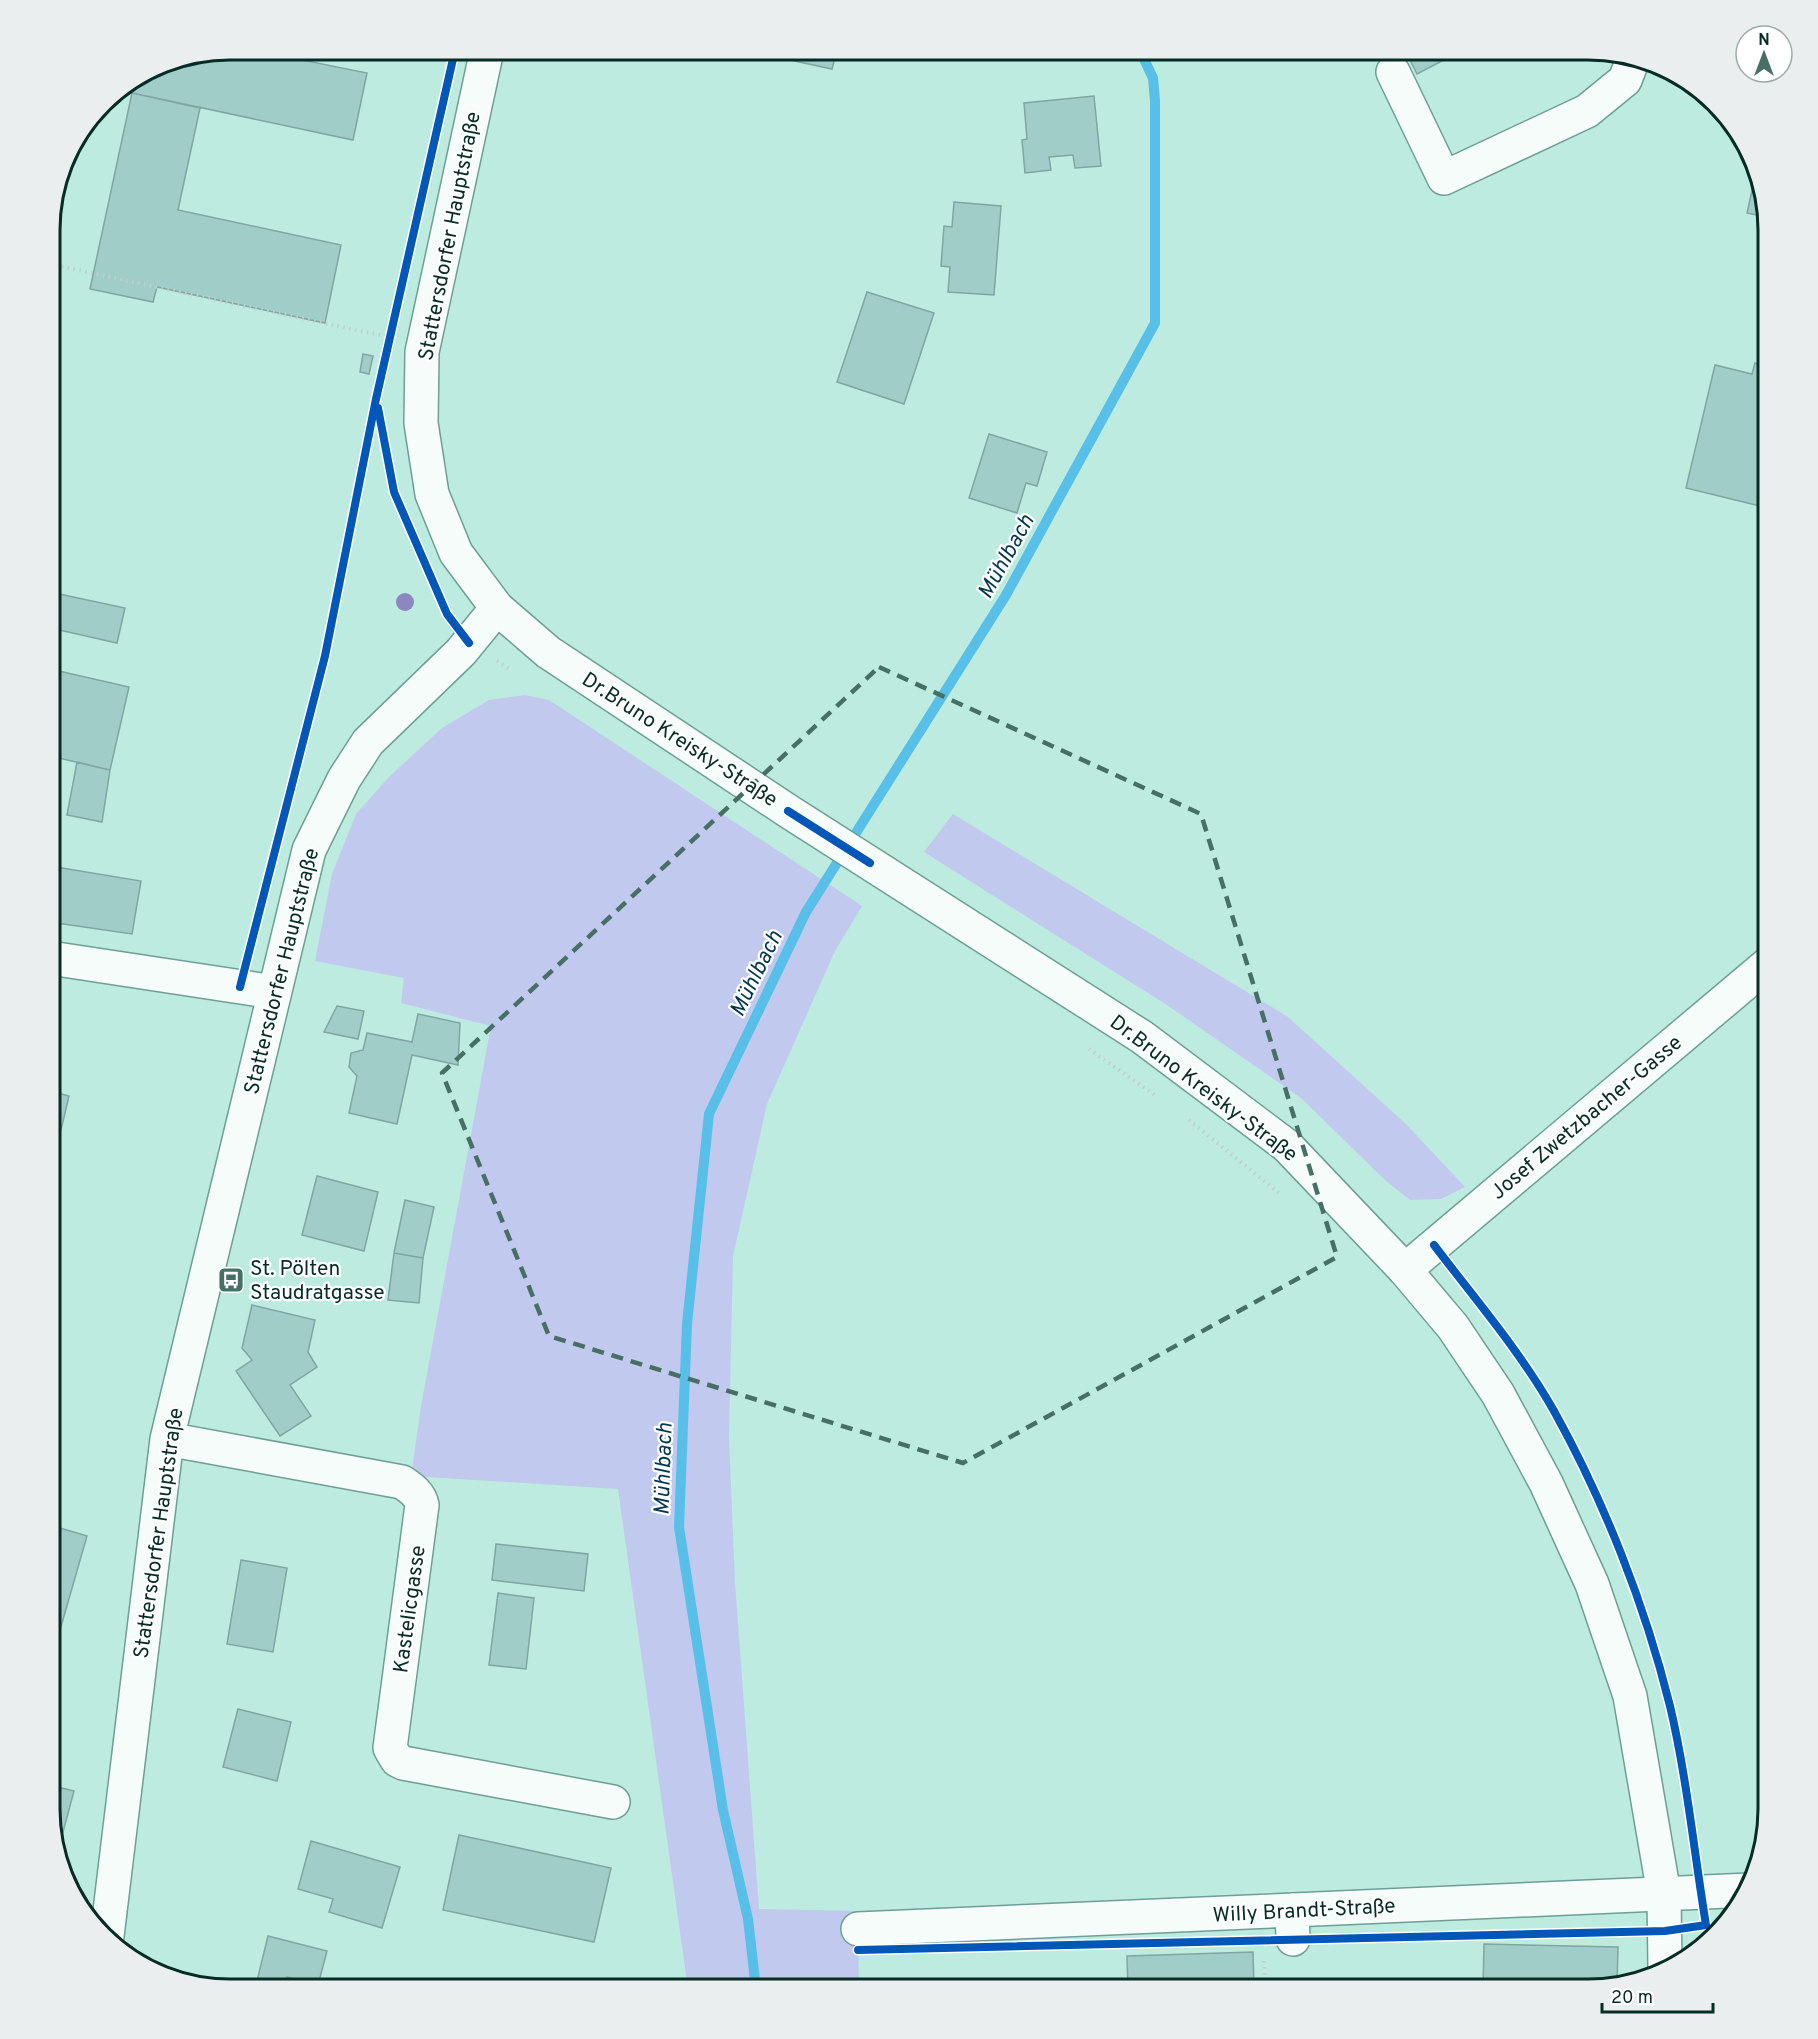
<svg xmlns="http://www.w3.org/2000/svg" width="1818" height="2039" font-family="Overpass,sans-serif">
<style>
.green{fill:#c1c9ef}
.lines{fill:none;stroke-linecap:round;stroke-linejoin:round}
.stream{stroke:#58bfe9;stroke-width:10}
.building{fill:#a1cdc8;stroke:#7fa6a1;stroke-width:1.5}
.minor-casing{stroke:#6e9f95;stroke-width:36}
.major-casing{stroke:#6e9f95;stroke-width:36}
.path{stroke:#c1cfcb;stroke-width:4;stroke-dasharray:1.5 4.5;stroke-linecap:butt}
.minor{stroke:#f5fcfa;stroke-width:33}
.major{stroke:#f5fcfa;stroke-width:33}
.cycleway-casing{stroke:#fff;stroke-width:11}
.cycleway{stroke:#0057b8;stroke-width:8}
.tree{fill:#8b87c0}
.marked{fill:none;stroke:#476f66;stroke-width:4.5;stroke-dasharray:12 8;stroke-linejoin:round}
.labels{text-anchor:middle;stroke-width:4.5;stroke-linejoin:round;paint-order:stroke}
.street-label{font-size:21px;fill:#072c25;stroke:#fff}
.poi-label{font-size:21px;fill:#072c25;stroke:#fff;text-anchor:start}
.water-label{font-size:22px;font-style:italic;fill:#003650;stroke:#fff}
.rim{fill:none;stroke:#072c25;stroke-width:3}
</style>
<rect width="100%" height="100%" fill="#bdebdf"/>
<!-- green -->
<path class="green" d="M525,695L549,700L862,906L835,951L767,1104L733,1256L729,1438L735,1583L759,1909L858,1911L859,1989H688L618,1489L411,1476L421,1406L491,1026L401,1003L404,978L315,961L332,874L356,814L390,776L442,728L489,700Z
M953,814L1288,1017L1406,1124L1465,1187L1441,1199L1410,1200L1386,1181L1301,1098L1167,1005L924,852Z"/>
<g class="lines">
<!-- stream -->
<path class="stream" d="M756,1989L748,1919L723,1810L679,1527L687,1324L709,1114L806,912L1006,595L1155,323V101L1153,78L1143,57"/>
</g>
<!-- building -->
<path class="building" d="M230,49L253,50L367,73L353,140L132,93L135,79L161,63Z
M754,50H837L832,69L753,52Z
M1405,50H1463L1417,74Z
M132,93L200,108L178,210L341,245L325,323L157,287L153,302L90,289Z
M1094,96L1101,166L1075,168L1073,155L1049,157L1051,170L1025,173L1022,140L1027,139L1024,103Z
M1757,168L1759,172L1766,217L1747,213Z
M954,202L1001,206L994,295L948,292L950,267L941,266L944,226L952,227Z
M867,292L934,313L904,404L837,382Z
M363,354L373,356L369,374L360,372Z
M1755,363L1768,366V430L1764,448L1768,449V508L1686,488L1715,365L1752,374Z
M989,434L1047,452L1037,486L1026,483L1017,513L969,498Z
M50,592L125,608L117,643L50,628Z
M50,669L129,687L110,770L50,756Z
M77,762L110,770L102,822L67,815Z
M50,866L141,881L132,934L50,922Z
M337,1006L364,1011L358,1039L324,1032Z
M418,1014L460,1023L458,1065L412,1055L397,1124L349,1113L357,1076L349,1067L351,1053L363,1050L367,1033L412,1042Z
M50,1091L69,1096L60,1134L50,1131Z
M317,1176L378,1192L364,1251L302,1235Z
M405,1200L434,1207L423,1258L394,1253Z
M394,1253L423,1258L419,1303L388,1300Z
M252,1305L315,1320L308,1352L317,1367L290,1385L311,1416L280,1436L236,1371L252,1360L242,1348Z
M50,1525L87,1536L56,1644L50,1642Z
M496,1544L588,1554L584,1591L492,1580Z
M241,1560L287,1568L273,1652L227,1644Z
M498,1593L534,1598L526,1669L489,1665Z
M238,1709L291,1722L277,1781L223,1767Z
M50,1785L74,1791L63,1832L53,1829L50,1810Z
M459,1835L611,1868L594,1942L443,1910Z
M311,1841L400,1867L382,1928L329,1912L333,1899L298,1889Z
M268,1936L327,1951L318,1985L287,1977L284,1989H255Z
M1484,1944L1618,1947L1617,1985L1589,1989H1483Z
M1253,1952L1254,1989H1128L1127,1956Z
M287,1977L318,1985L335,1989H284Z
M429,1984L456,1989H427Z"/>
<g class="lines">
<defs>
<path id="minor" d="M1393,72L1444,178L1587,111L1625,80L1633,59
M50,958L274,992
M1405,1270L1768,964
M167,1439L402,1482C411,1488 420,1494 422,1505L390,1748L397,1760L403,1763L613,1802
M1292,1910L1293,1939
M858,1929L1750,1890
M107,1936L167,1439L309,850L344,779L368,742L461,652L497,608"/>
<path id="major" d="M487,50L422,352L421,423L432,494L456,553L497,608L548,652L788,811L1142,1037L1287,1146L1405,1270L1453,1327L1498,1394L1546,1483L1592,1584L1630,1696L1664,1894L1665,1970"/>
</defs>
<!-- minor casing -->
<use href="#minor" class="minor-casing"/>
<!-- major casing -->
<use href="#major" class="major-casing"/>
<!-- path -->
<path class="path" d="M50,264L389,337
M497,661L511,670
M1089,1049L1156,1096
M1189,1120L1279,1193
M1264,1961L1265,1989"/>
<!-- minor -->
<use href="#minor" class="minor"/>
<!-- major -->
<use href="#major" class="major"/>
<defs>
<path id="cycleway" d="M378,408L394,492L447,614L469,643
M788,811L870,863
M240,987L325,656L376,399L455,50
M858,1950L1665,1931L1706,1925C1694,1852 1687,1778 1670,1706C1645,1605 1604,1501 1554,1411C1520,1351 1475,1299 1434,1245"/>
</defs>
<!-- cycleway casing -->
<use href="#cycleway" class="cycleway-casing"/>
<!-- cycleway -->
<use href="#cycleway" class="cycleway"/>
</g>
<!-- trees -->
<circle class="tree" cx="405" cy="602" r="9"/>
<!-- marked area -->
<path class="marked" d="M879,667L1201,814L1337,1257L963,1463L549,1336L442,1073Z"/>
<!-- icons -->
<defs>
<symbol id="bus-square" viewBox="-11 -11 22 22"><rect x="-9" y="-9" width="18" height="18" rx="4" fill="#476f66" stroke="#fff"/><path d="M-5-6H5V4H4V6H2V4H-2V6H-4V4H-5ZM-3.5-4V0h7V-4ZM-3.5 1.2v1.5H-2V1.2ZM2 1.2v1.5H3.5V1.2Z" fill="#fff"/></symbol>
</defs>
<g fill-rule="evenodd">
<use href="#bus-square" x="216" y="1265" width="30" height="30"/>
</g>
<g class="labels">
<!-- street labels -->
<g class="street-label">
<text transform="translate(449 236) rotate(-79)" y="7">Stattersdorfer Hauptstraße</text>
<text transform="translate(680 739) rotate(33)" y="7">Dr.Bruno Kreisky-Straße</text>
<text transform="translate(281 971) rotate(-76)" y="7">Stattersdorfer Hauptstraße</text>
<text transform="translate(1204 1088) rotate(37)" y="7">Dr.Bruno Kreisky-Straße</text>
<text transform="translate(1586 1117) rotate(-40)" y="7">Josef Zwetzbacher-Gasse</text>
<text transform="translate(158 1533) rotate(-82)" y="7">Stattersdorfer Hauptstraße</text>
<text transform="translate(409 1609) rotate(-82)" y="7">Kastelicgasse</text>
<text transform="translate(1304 1910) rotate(-3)" y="7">Willy Brandt-Straße</text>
</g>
<!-- poi labels -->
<g class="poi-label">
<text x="250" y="1275">St. Pölten<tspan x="250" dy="24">Staudratgasse</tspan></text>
</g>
<!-- water labels -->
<g class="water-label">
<text transform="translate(1005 556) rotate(-61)" y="8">Mühlbach</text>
<text transform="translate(755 973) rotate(-64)" y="8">Mühlbach</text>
<text transform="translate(662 1469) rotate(-88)" y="8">Mühlbach</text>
</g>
</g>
<!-- crop -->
<path d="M0 0H1818V2039H0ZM230 60H1588A170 170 0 0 1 1758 230V1809A170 170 0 0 1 1588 1979H230A170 170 0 0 1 60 1809V230A170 170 0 0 1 230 60Z" fill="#ebeeee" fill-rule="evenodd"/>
<path class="rim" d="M230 60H1588A170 170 0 0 1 1758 230V1809A170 170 0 0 1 1588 1979H230A170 170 0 0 1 60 1809V230A170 170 0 0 1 230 60Z"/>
<!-- north arrow -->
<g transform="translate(1764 54)"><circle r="28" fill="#ffffff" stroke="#9caba8" stroke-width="1.5"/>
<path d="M0-4.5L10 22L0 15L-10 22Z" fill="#476f66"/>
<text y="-9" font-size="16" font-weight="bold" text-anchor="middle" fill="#072c25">N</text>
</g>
<!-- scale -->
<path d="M1602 2003v9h111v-9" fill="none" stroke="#072c25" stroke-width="3"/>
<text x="1611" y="2003" font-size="18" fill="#072c25" stroke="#ffffff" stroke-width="4.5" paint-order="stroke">20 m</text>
</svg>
